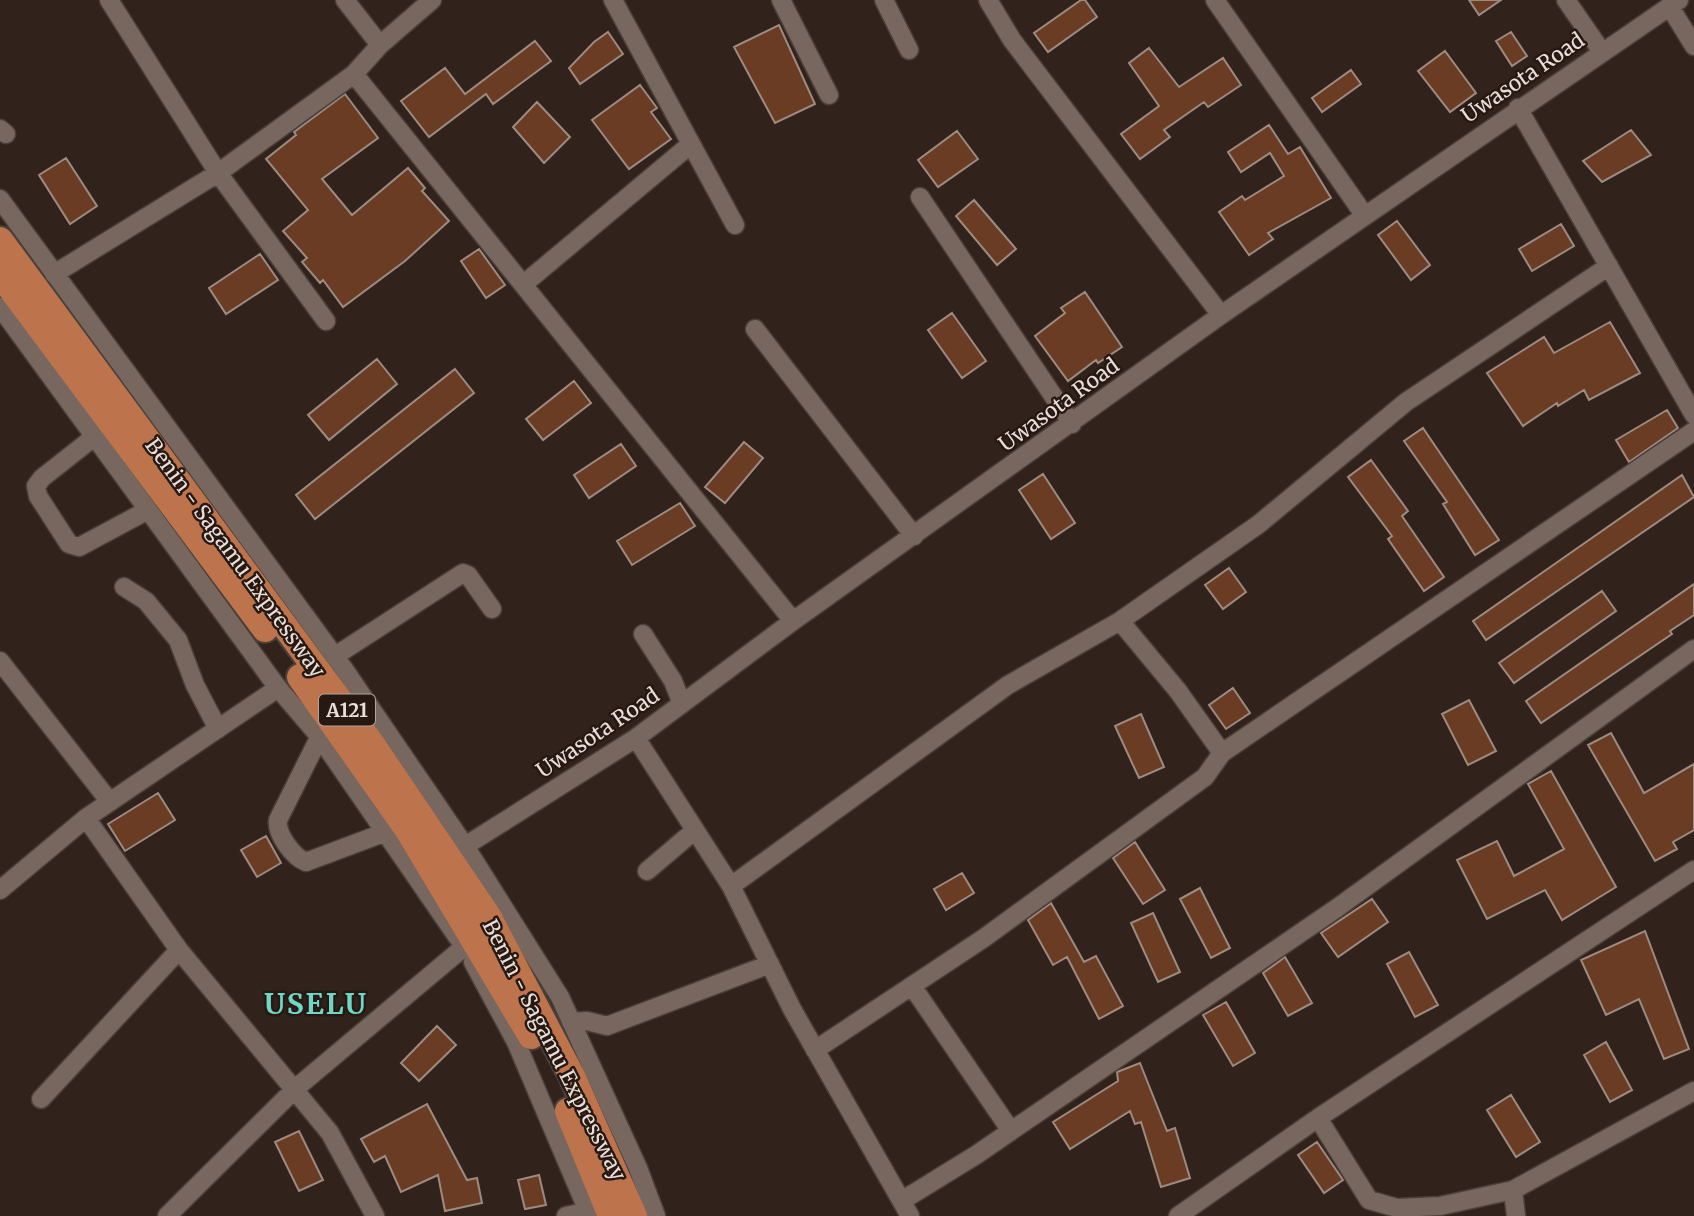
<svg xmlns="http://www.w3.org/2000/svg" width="1694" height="1216" font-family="Merriweather,serif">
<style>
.building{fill:#6a3c23;stroke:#9d8b82;stroke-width:2}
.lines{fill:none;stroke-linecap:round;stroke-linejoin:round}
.minor-casing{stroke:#4a3f39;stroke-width:21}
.highway-casing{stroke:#4a3f39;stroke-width:30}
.minor{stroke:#78675f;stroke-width:18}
.highway{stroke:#bd734b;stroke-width:26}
.labels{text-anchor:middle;stroke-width:5;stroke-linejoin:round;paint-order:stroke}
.shield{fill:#271912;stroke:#afa49e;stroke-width:2}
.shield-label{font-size:19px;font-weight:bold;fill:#e9dfda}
.street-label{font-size:21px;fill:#e9dfda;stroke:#271912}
.district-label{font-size:28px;font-weight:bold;letter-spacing:2px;fill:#6ed7c8;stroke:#271912}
</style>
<rect width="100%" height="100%" fill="#31221b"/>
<!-- building -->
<path class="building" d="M1081,0H1085L1097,17L1048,52L1034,33Z
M1469,0H1501L1479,15Z
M779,25L815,104L775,123L734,47Z
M608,32L623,54L580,84L569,68L594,42Z
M1511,32L1527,56L1512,66L1496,41Z
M535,41L551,61L493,104L486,94L429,137L401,101L445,68L465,94Z
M1149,48L1179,87L1223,58L1241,85L1208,107L1204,102L1164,130L1170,137L1140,159L1121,134L1159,106L1129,63Z
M1445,51L1476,93L1450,112L1418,71Z
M1351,70L1361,84L1322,112L1312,98Z
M640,85L657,108L651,112L671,139L629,169L592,120Z
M345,94L378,138L322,179L352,215L408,168L425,188L422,191L449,221L405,261L343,307L323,280L320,283L302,262L307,258L283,231L308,210L266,159L296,135L294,132Z
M537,102L570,137L544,163L513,127Z
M1269,125L1288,154L1300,147L1331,198L1268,233L1273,239L1249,255L1219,212L1242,196L1245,200L1284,176L1270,153L1241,172L1228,152Z
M1631,130L1651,155L1602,182L1583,161Z
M957,131L978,159L938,187L918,160Z
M66,158L97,206L70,224L39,175Z
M974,200L1016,249L997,265L956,216Z
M1397,221L1430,265L1411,280L1378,235Z
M1561,224L1574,246L1532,271L1519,249Z
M479,249L505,285L486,298L461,261Z
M260,254L278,280L226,314L209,288Z
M1085,292L1122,347L1098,363L1096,360L1068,381L1035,336L1065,313L1061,308Z
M952,313L986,361L962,378L928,330Z
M1610,322L1640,373L1589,400L1584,390L1558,406L1557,403L1523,426L1487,373L1544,337L1554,353Z
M377,359L397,384L329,440L308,415Z
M455,369L474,393L315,519L296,495Z
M574,381L591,403L543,440L526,419Z
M1667,410L1678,428L1629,462L1616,440Z
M1423,428L1499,540L1475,555L1443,504L1447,502L1404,441Z
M744,442L763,458L725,503L705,487Z
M621,444L636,466L589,498L574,475Z
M1371,460L1408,511L1402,516L1444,577L1424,591L1388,539L1392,536L1348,477Z
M1043,474L1075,523L1051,539L1019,490Z
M1682,475L1694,497L1486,640L1473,621Z
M680,503L695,526L632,565L617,541Z
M1229,568L1246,592L1223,609L1205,585Z
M1694,584V615L1670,631L1672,634L1541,723L1526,701Z
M1602,591L1616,611L1514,683L1499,663Z
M1233,688L1250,713L1226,729L1209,705Z
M1469,700L1496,751L1468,765L1442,714Z
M1141,714L1164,767L1139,778L1115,726Z
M1611,733L1644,793L1694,764V830L1673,842L1677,849L1655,861L1588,745Z
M1551,771L1616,887L1562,920L1545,890L1487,919L1457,860L1497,841L1514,876L1564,849L1528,784Z
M158,793L175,820L125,851L108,824Z
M266,836L281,863L257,877L241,850Z
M1135,842L1165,890L1143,904L1113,858Z
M962,873L974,893L946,910L934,889Z
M1200,888L1230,948L1211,958L1180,899Z
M1372,899L1388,922L1338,957L1321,933Z
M1051,903L1084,962L1096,956L1123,1006L1099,1019L1067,957L1053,965L1028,920Z
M1153,913L1180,972L1158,982L1131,923Z
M1645,931L1689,1049L1664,1059L1639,999L1606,1015L1581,960Z
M1409,952L1438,1005L1415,1017L1387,964Z
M1285,957L1312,1003L1288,1016L1263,973Z
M1226,1002L1255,1053L1233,1066L1203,1015Z
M437,1026L456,1045L419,1081L401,1063Z
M1606,1042L1632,1090L1610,1102L1584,1055Z
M1140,1063L1167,1131L1175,1128L1190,1178L1161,1187L1141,1122L1135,1124L1130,1111L1070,1149L1053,1122L1118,1081L1117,1072Z
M1511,1095L1540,1142L1516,1157L1487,1110Z
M427,1104L467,1180L477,1178L482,1203L445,1211L438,1175L401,1192L385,1156L374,1162L361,1139Z
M299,1131L323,1180L299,1191L275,1142Z
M1317,1142L1343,1180L1324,1193L1298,1155Z
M539,1175L546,1205L525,1209L518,1180Z"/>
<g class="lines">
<defs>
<path id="minor" d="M109,0L218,173L326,321
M345,0L380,45
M613,0L735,225
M781,0L829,95
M884,0L909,50
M988,0L1012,40L1221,315
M1215,0L1365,216
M1566,0L1602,52
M1670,7L1694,46
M354,74L793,621
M1518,108L1694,415
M0,129L6,134
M920,197L1072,424
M0,199L344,669L465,846L560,997L638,1168L656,1216
M54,274L218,173L354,74L380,45L432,0
M525,283L691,144
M0,307L278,688L319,736L458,938
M755,329L914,536
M94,437L42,478L36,486L38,496L69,544L79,547L148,510
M124,587L146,601L178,640L195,685L218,729
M1120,621L1178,691L1222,753
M643,634L673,681L682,704
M335,656L463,573L468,575L492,609
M0,661L110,802
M324,728L278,820C276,834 293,857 306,862L386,832
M636,738L731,886L792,1009L910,1216
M86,818L179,950L330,1133L375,1216
M465,846L636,738L793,621L1221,315L1679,0
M647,871L694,831
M731,886L1008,685L1120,621L1259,524L1406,402L1609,266
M0,890L86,818L278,688
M473,962L516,1042L590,1216
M912,986L1011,1131
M571,1022L587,1021L607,1026L770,964
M815,1050L984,938L1205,777L1222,753L1694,431
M41,1099L179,950
M1318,1118L1369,1200L1397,1208L1440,1206L1513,1190L1694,1091
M1513,1190L1516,1216
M903,1200L976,1155L1337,908L1694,649
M167,1216L296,1088L464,947
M566,1216L589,1211
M1178,1216L1318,1118L1694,870"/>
<path id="highway" d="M0,240L371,743L488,916L572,1076L634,1216
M0,274L265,629
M300,677L408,830L531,1036
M568,1111L611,1216"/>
</defs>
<!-- minor casing -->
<use href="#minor" class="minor-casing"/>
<!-- highway casing -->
<use href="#highway" class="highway-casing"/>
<!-- minor -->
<use href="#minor" class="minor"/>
<!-- highway -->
<use href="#highway" class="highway"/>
</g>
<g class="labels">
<!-- shield labels -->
<rect class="shield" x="319" y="694.5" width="56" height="31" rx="5"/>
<g class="shield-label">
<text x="347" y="717">A121</text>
</g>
<!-- street labels -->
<g class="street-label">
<text transform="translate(1523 78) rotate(-34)" y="7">Uwasota Road</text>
<text transform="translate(1059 405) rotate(-36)" y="7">Uwasota Road</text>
<text transform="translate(235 558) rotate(54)" y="7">Benin - Sagamu Expressway</text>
<text transform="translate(598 733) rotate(-34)" y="7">Uwasota Road</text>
<text transform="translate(554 1050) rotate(63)" y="7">Benin - Sagamu Expressway</text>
</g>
<!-- district labels -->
<g class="district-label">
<text x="316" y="1014">USELU</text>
</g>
</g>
</svg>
